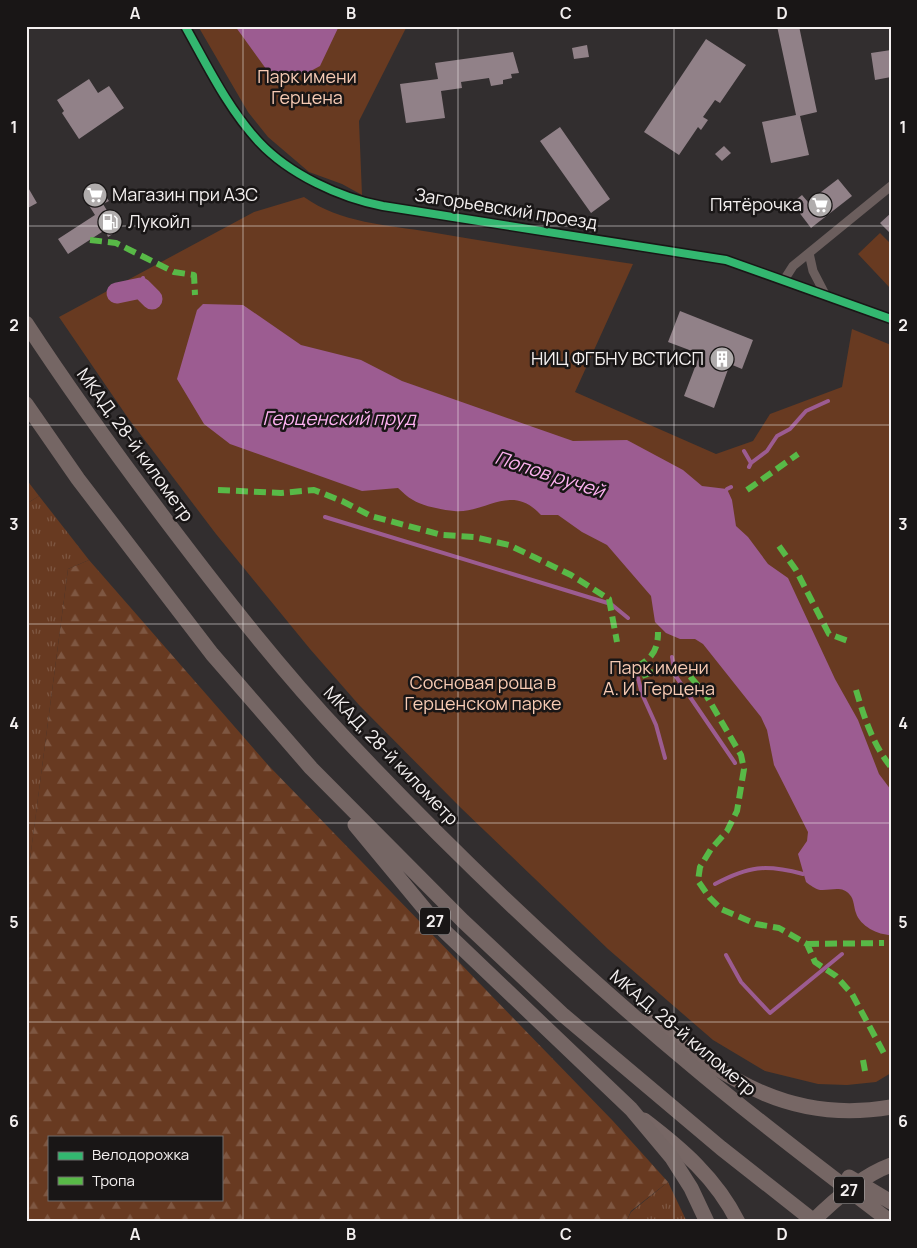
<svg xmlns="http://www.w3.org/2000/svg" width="917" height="1248" font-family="Manrope,sans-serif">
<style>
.grass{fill:url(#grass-tufts)}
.forest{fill:url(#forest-firs);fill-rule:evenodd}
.green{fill:#683a21}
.water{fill:#9c5c91}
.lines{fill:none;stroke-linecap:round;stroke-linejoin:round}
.stream{stroke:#9c5c91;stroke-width:4}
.river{stroke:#9c5c91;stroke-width:21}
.building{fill:#918188}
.minor{stroke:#6b5e5d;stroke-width:9}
.primary{stroke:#776765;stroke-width:15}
.trunk{stroke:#756664;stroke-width:15}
.trunk-bridge{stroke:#756664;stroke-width:15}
.quiet{stroke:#58b947;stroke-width:6;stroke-dasharray:12 6;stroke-linecap:butt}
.cycleway-casing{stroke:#191616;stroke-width:11}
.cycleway{stroke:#33b770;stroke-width:8}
.grid{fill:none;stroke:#f4f0f0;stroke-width:1;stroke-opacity:0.55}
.labels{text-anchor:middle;stroke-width:5;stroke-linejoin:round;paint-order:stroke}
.shield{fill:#191616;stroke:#b2afaf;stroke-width:1}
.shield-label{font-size:16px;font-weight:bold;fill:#f4f0f0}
.park-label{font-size:18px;fill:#f7cbb4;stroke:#191616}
.poi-label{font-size:18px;fill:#f4f0f0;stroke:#191616;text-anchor:start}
.street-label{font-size:18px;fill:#f4f0f0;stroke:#191616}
.water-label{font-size:19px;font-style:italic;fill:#feb2f1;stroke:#191616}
.neatline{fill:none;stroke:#f4f0f0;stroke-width:2}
.grid-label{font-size:16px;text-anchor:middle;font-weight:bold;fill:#f4f0f0}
</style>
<defs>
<pattern id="grass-tufts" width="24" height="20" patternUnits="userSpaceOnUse" patternTransform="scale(1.25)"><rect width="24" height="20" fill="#683a21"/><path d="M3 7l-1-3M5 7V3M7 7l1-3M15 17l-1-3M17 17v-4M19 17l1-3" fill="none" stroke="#7e5742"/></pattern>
<pattern id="forest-firs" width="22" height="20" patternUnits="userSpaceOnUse" patternTransform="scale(1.25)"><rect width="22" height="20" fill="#683a21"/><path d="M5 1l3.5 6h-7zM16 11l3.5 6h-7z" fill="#7e5742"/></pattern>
</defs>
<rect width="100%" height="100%" fill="#322e2f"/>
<!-- grass -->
<path class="grass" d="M39,496L89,560L68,569L28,875L26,504Z
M668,1182L687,1222H626L631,1212Z"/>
<!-- forest -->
<path class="forest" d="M26,479L39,496L26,504Z
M89,560L268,765L613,1121L668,1182L631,1211L626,1222H26V873L28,874L68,569ZM49,1137H221V1199H49Z"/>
<!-- green -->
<path class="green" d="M198,26H407L359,121L362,195L342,184L309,172L268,137L248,112Z
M304,197C340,223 388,225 430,232C498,244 566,254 633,264L575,392L716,454L753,441L770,414L842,387L852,329L891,345V1073L876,1082L847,1085L818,1084L765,1071L713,1040L608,949L461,808L359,705L310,649L216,534L128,418L59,317L254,212Z
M880,233L891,244L890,288L858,254Z"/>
<!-- water -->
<path class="water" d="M235,26H339L320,66L307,73L281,77L269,73Z
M203,304L243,305L301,345L361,360L402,381L573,441L627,440L683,470L702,486L727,489L732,500L736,526L748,537L768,564L788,578L835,679L858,720L879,774L891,790V935C878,935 860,926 856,913C854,908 854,899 850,895C842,885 831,891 820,890C815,889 810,885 806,882L798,854L807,841L808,832L774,765L767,730L761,717L703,644L695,639H680L666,633L655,622L651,596L607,545L582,532L558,515H541C511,482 486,514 454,511C443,510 422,506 413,500C407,497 403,492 398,488L362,491L230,444L204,424L177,379L197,310Z"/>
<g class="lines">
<!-- stream -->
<path class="stream" d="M141,288L143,278
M744,451L751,463L749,467
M751,463L767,451L777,436L790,429L806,411L828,401
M727,489L731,487
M325,517L611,604L628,618
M672,657L675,675L735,763
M638,678L642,694L656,725L665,758
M715,884C749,866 765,864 803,874
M726,955L741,982L770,1013L842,954"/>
<!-- river -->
<path class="river" d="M117,293L141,288L152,299"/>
</g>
<!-- building -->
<path class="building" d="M777,26H799L817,112L800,116L809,155L771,163L762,122L796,115Z
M706,39L746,65L720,103L715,100L703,117L708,120L701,130L698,127L679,155L644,132Z
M587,45L589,57L574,59L572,48Z
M891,50V77L875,80L871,53Z
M513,52L519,73L511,74L512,78L503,80V84L491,86L489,78L461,82L462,88L441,91L445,118L406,123L400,84L438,79L435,63Z
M89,79L98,93L109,86L124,108L79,139L62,113L64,111L57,100Z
M560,127L610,199L591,213L540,141Z
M724,146L731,153L722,161L715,154Z
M838,179L852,196L811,228L792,203L802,195L808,202Z
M26,184L37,203L26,209Z
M99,186L109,201L103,204L119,230L108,237L105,230L68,254L58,239L95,215L83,196Z
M891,213V234L880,223Z
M680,311L753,340L742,369L730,364L714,408L684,396L700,354L668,342Z"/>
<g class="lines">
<!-- minor -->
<path class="minor" d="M185,26C207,65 228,109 259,142C289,174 340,198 383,206L726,260L891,319
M809,253L813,271L826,296
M784,280L793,266L891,186"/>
<!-- primary -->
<path class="primary" d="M647,1020C726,1077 788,1125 891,1107
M644,1120C682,1149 716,1178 738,1222"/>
<!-- trunk -->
<path class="trunk" d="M26,323C71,392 119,458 168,523C224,597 281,670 344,737C455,855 573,967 697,1070C760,1123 825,1172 891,1222
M26,404L78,479L212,654L311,768L463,921L562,1014L721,1148L815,1222
M355,825L437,924L631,1109L672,1158L691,1188L707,1222
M849,1177L891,1202"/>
<!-- trunk-bridge -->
<path class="trunk-bridge" d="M812,1222C834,1200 861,1176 891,1165"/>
<!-- quiet -->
<path class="quiet" d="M90,240L116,243L174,272L194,275L195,295
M218,490L281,493L314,490L342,501L371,516L442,535L474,537L509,545L571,575L609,599L617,642
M747,490L798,454
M779,546L796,570L829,634L848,641
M636,667C652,659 658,650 658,632
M642,676L664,668L682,667L706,695L741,755L744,769L737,811L727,831L711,849L700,867L698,881L710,898L721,909L756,924L779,928L807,944L815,962L836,976L852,994L886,1057
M856,690C864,717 873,745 891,767
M807,944L884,943
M863,1060L865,1071"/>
<defs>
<path id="cycleway" d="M185,26C207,65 228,109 259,142C289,174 340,198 383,206L726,260L891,319"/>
</defs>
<!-- cycleway casing -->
<use href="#cycleway" class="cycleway-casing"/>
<!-- cycleway -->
<use href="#cycleway" class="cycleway"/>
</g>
<!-- grid -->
<path class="grid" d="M243,26V1222M458,26V1222M674,26V1222M26,226H891M26,425H891M26,624H891M26,823H891M26,1022H891"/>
<!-- icons -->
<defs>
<symbol id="supermarket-disc" viewBox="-11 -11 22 22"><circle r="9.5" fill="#b0acac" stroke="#191616"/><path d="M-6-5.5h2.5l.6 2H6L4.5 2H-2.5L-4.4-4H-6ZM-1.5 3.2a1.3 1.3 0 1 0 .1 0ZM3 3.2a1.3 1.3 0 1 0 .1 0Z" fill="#fff"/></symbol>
<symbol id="fuel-disc" viewBox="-11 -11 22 22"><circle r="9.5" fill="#b0acac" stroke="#191616"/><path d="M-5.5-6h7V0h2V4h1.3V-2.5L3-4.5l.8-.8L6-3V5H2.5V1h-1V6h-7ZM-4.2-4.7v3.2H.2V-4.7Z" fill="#fff"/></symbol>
<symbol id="building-disc" viewBox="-11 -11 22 22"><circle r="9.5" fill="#b0acac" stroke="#191616"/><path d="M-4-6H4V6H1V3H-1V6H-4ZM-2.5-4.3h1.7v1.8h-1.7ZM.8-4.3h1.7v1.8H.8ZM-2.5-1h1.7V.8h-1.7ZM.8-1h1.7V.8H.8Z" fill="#fff"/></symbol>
</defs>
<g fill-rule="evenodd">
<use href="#supermarket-disc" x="81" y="181" width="28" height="28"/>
<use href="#supermarket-disc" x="806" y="191" width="28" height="28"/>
<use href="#fuel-disc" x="96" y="208" width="28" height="28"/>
<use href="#building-disc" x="708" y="345" width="28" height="28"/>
</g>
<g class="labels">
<!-- shield labels -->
<g class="shield">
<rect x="420" y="907.5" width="30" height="27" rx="4"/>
<rect x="834" y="1176.5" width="30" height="27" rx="4"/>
</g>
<g class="shield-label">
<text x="435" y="927">27</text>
<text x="849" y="1196">27</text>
</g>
<!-- park labels -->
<g class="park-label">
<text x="307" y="83">Парк имени<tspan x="307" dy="21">Герцена</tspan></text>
<text x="659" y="674">Парк имени<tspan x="659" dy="21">А. И. Герцена</tspan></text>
<text x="483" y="689">Сосновая роща в<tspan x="483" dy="21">Герценском парке</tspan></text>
</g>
<!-- poi labels -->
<g class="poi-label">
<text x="112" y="201">Магазин при АЗС</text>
<text x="802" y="211" text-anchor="end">Пятёрочка</text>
<text x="128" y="228">Лукойл</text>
<text x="704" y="365" text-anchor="end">НИЦ ФГБНУ ВСТИСП</text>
</g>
<!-- street labels -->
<g class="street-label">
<text transform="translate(506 209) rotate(9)" y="6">Загорьевский проезд</text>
<text transform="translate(135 445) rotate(54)" y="6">МКАД, 28-й километр</text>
<text transform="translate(391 756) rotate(46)" y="6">МКАД, 28-й километр</text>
<text transform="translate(683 1033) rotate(40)" y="6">МКАД, 28-й километр</text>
</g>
<!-- water labels -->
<g class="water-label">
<text x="339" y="425">Герценский пруд</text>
<text transform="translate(550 474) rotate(18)" y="7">Попов ручей</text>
</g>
</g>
<!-- border -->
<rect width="917" height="1248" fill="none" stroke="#191616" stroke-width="55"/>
<!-- legend -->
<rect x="48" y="1136" width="175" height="65" fill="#191616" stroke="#716d6d"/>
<rect x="58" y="1152" width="25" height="8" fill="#33b770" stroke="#716d6d"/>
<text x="92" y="1160" font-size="15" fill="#f4f0f0">Велодорожка</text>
<rect x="58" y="1177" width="25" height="8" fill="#58b947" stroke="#716d6d"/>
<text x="92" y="1186" font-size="15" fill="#f4f0f0">Тропа</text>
<rect x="28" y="28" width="862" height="1192" class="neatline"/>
<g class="grid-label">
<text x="135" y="19">A</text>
<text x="351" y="19">B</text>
<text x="566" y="19">C</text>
<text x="782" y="19">D</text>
<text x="14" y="133">1</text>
<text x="903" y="133">1</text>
<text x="14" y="331">2</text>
<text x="903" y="331">2</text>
<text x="14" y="530">3</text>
<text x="903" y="530">3</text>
<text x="14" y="729">4</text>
<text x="903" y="729">4</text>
<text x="14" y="928">5</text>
<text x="903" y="928">5</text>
<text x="14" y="1127">6</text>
<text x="903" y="1127">6</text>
<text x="135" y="1240">A</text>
<text x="351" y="1240">B</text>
<text x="566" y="1240">C</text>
<text x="782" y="1240">D</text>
</g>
</svg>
